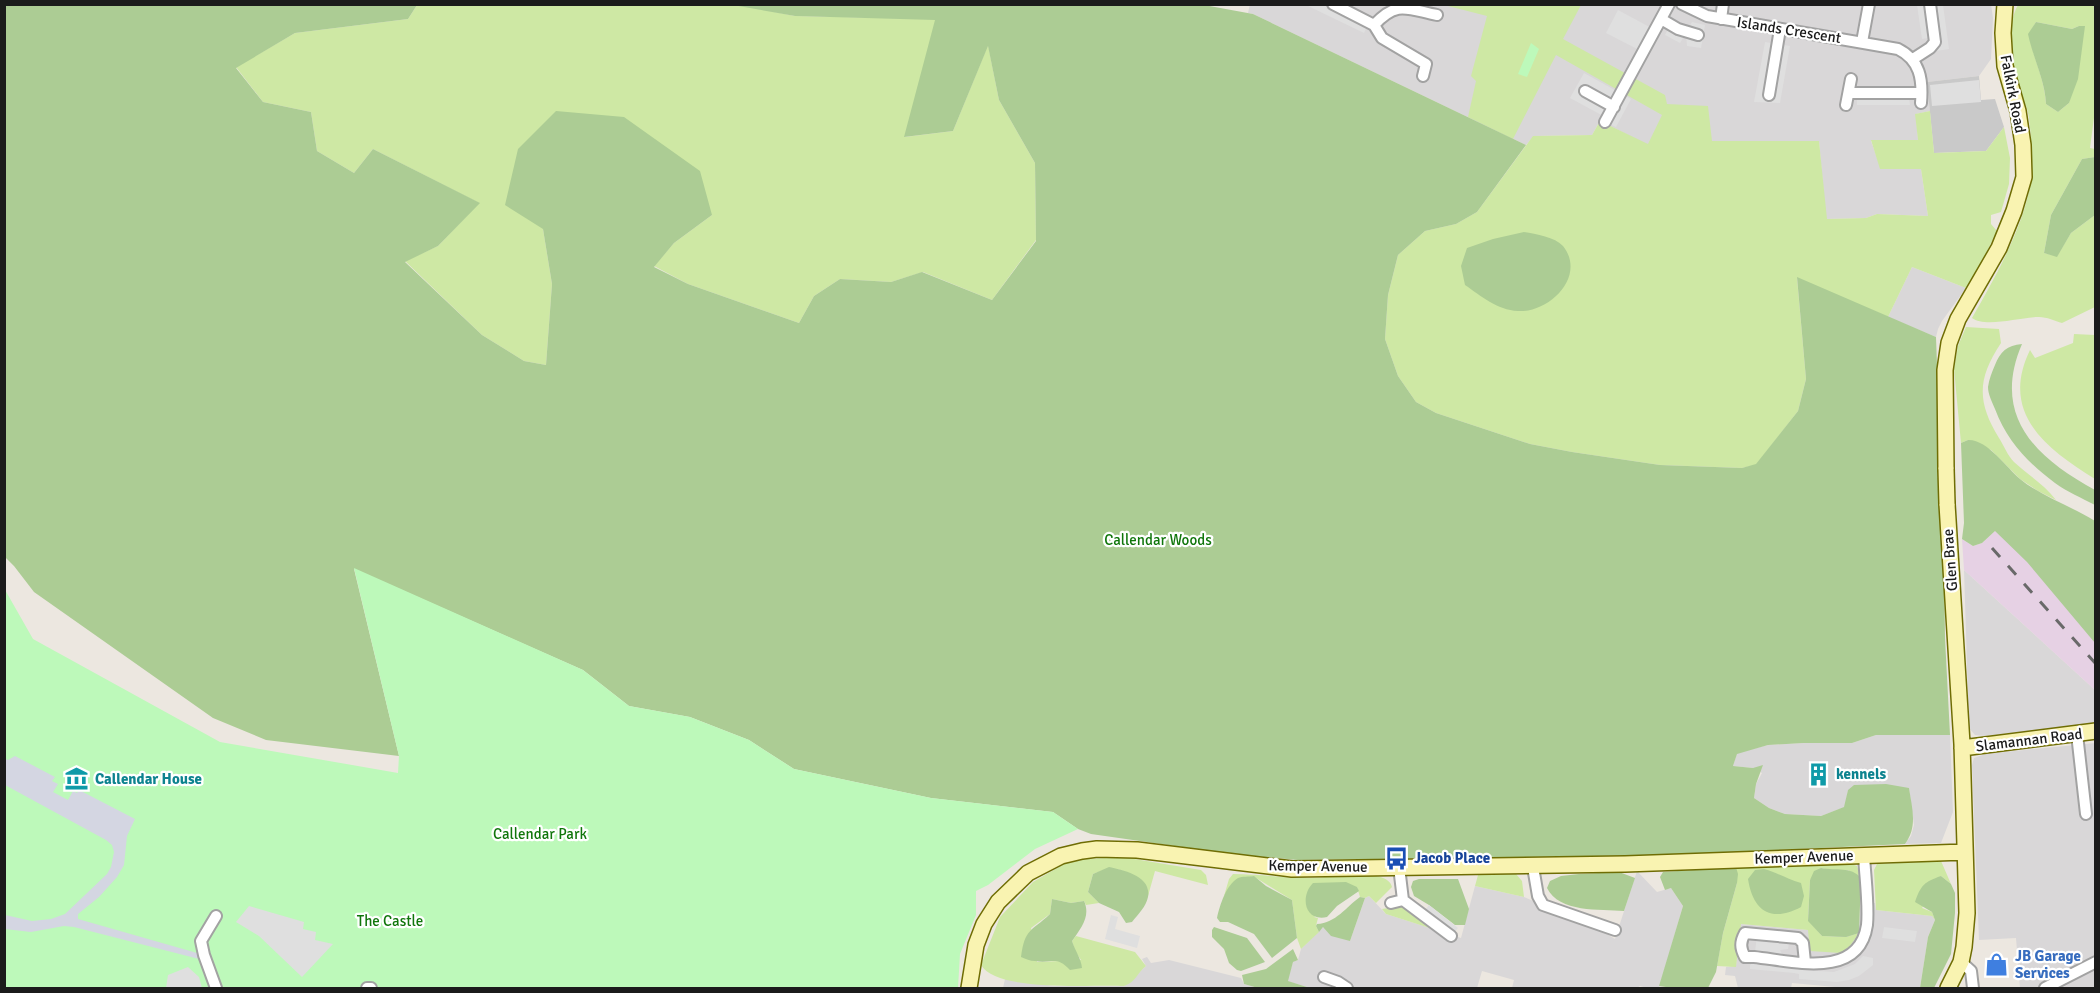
<svg xmlns="http://www.w3.org/2000/svg" width="2100" height="993" font-family="Signika,sans-serif">
<style>
.residential{fill:#d9d7d8}
.industrial{fill:#e6d1e4}
.religious{fill:#c9c9c9}
.grass{fill:#cee8a4;fill-rule:evenodd}
.forest{fill:#accc94}
.park{fill:#bdf9ba}
.parking{fill:#dfdfdf}
.plaza{fill:#d4d6e2}
.lines{fill:none;stroke-linecap:round;stroke-linejoin:round}
.street-casing{stroke:#a2a2a2;stroke-width:14}
.secondary-casing{stroke:#6f6d04;stroke-width:18}
.street{stroke:#fff;stroke-width:10}
.secondary{stroke:#f9f3b1;stroke-width:15}
.rail{stroke:#696969;stroke-width:3;stroke-dasharray:12 12;stroke-linecap:butt}
.secondary-bridge-casing{stroke:#6f6d04;stroke-width:18;stroke-linecap:butt}
.secondary-bridge{stroke:#f9f3b1;stroke-width:15}
.labels{text-anchor:middle;stroke-width:4.5;stroke-linejoin:round;paint-order:stroke}
.street-label{font-size:15px;fill:#1b1b1b;stroke:#fff}
.park-label{font-size:15px;fill:#10760b;stroke:#fff}
.culture-label{font-size:15px;font-weight:bold;fill:#0d838f;stroke:#fff;text-anchor:start}
.transit-label{font-size:15px;font-weight:bold;fill:#164399;stroke:#fff;text-anchor:start}
.shop-label{font-size:15px;font-weight:bold;fill:#366cbe;stroke:#fff;text-anchor:start}
</style>
<rect width="100%" height="100%" fill="#ece7e0"/>
<!-- residential -->
<path class="residential" d="M1250,4H1991L1993,18L1991,59L1979,76L1927,82L1930,111L1916,114L1918,140L1871,141L1881,169H1921L1928,216L1877,214L1866,218L1826,219L1819,141H1711L1648,145L1600,121L1592,135L1534,136L1526,145L1253,14L1248,13Z
M1912,267L1966,288L1942,321L1938,329L1936,337L1888,317Z
M1964,570L2095,690V723L1985,736L1975,735L1969,728Z
M1876,735H1950L1953,812L1941,843L1905,844L1911,836L1914,825L1909,788L1848,790L1845,807L1821,816L1785,814L1769,808L1754,798L1756,784L1762,773L1753,768L1733,766L1737,753L1768,745L1803,743H1852Z
M2095,743V988H2020L2016,938L1979,940L1972,765L1974,758L1985,754Z
M1637,871L1657,892L1671,888L1683,906L1659,988H1647L1640,986L1637,988H1512L1514,980L1482,971L1477,988H1310L1287,981L1293,962L1298,960L1301,949L1323,927L1350,941L1365,898L1369,896L1386,914L1461,938L1475,886L1524,897L1599,929L1615,939Z
M1861,903H1875L1876,910L1932,916L1935,920L1928,937L1920,988H1846L1792,983L1791,988H1738L1735,976L1725,975L1726,967L1736,966L1740,924L1809,930V940L1858,933Z
M1147,957L1151,963L1169,960L1241,978L1244,984L1258,988H1003L1005,979L1054,986H1124L1146,966L1142,959Z"/>
<!-- industrial -->
<path class="industrial" d="M1995,531L2095,567V690L1964,570L1962,539L1973,546L1982,543Z"/>
<!-- religious -->
<path class="religious" d="M1979,76L1981,100L1995,99L2004,127L1986,151L1934,153L1927,82Z"/>
<!-- grass -->
<path class="grass" d="M733,4L795,16L936,19L905,137L953,131L988,45L999,100L1035,163L1036,240L992,300L923,272L891,282L840,279L814,296L799,323L688,284L654,266L674,243L712,215L543,229L552,284L546,365L524,361L482,335L405,261L438,246L479,203L373,149L354,173L317,151L311,112L263,102L236,67L295,33L408,19L417,5Z
M1490,4L1581,5L1563,39L1665,95L1667,104L1708,106L1712,141H1819L1827,219L1866,218L1877,214L1928,216L1921,169H1880L1871,140H1918L1915,114L1930,111L1934,153L1986,151L2004,127L2010,158L2009,184L2001,212L1991,215V224L1997,231L1975,276L1966,288L1912,267L1888,317L1797,278L1806,379L1798,411L1756,465L1742,468L1660,465L1572,452L1530,444L1436,413L1416,402L1398,376L1385,339L1388,295L1398,255L1425,231L1456,224L1477,212L1533,136L1592,135L1600,121L1648,144L1662,115L1556,55L1513,139L1468,117L1476,81L1471,76L1487,16L1448,6V5Z
M2018,5H2095V110L2090,148L2095,149V157L2082,159L2051,215L2044,253L2057,256L2071,233L2095,215V307L2062,323C2055,321 2047,317 2039,317C2022,317 1985,328 1972,318C1996,276 2034,210 2032,161C2031,146 2031,119 2026,106C2022,96 2016,87 2014,77C2010,55 2007,24 2018,5ZM2036,22L2072,29L2079,26L2069,103L2058,112L2046,104C2045,80 2033,58 2029,34Z
M1966,327L1999,329L2001,343C1977,379 1977,402 1999,438C2004,446 2008,456 2014,462C2028,475 2044,484 2056,500L2038,491L2020,479L1991,450L1968,440L1961,443L1954,369L1958,346Z
M2074,334L2095,335V479C2047,449 1999,414 2030,350L2035,358L2073,343Z
M1122,857L1201,870L1206,875L1208,885L1155,871L1148,896L1147,887C1125,872 1121,863 1093,874L1088,892L1099,903L1086,905L1084,901L1071,903L1052,899L1050,914L1031,928L1037,962L1081,960L1075,951L1072,941L1076,936L1135,952L1146,966C1137,973 1136,982 1124,986C1093,984 998,993 981,965L1000,917L1033,882L1066,863L1087,859Z
M1941,861L1951,884L1941,876L1922,908L1932,912L1935,920L1932,916L1876,910L1874,870L1877,864Z
M1848,863L1857,866L1861,878L1848,870L1835,871L1821,868L1810,880L1808,920L1822,936L1846,937L1859,933L1850,946L1841,953L1810,951L1808,930L1741,924L1736,967L1717,966L1723,933L1737,883L1736,867Z
M1233,874C1258,874 1283,878 1308,878C1327,878 1346,874 1365,875C1374,875 1390,877 1392,887L1376,903L1369,896L1365,898L1360,897L1357,887L1314,917L1318,918L1316,926L1319,932L1301,949L1297,938L1292,900L1253,876L1232,885L1224,896L1229,879Z
M1516,874L1522,881L1524,897L1475,886L1478,875Z
M1406,905L1439,931L1386,914L1382,909Z"/>
<!-- forest -->
<path class="forest" d="M5,5H417L408,19L295,33L236,68L263,102L311,112L317,151L354,173L373,149L480,203L438,246L405,262L482,335L524,361L546,365L552,284L543,229L505,205L518,149L556,111L624,117L700,171L712,215L674,243L654,267L688,284L799,323L814,296L840,279L891,282L922,272L992,300L1036,241L1035,163L999,100L988,46L953,131L904,137L935,20L795,16L733,5H1204L1253,14L1526,145L1477,212L1456,224L1425,231L1398,255L1388,295L1385,339L1398,376L1416,402L1436,413L1530,444L1572,452L1660,465L1742,468L1756,464L1798,411L1806,379L1797,277L1936,337L1944,560L1945,638L1950,735H1876L1852,743H1803L1768,745L1737,754L1733,766L1753,768L1763,765L1756,784L1754,798L1769,808L1785,814L1821,816L1844,807L1848,790L1854,785L1886,784L1909,788C1912,808 1918,827 1905,844L1671,855L1298,860L1231,854L1091,834L1078,829L1053,812L931,798L794,769L749,740L690,717L629,706L583,670L354,569L399,756L266,740L213,718L34,592L14,566L5,557Z
M2036,22L2072,29L2079,26H2085L2078,79L2069,103L2058,112L2046,104C2045,80 2033,58 2028,34Z
M2095,157V215L2071,233L2057,257L2044,253L2051,215L2082,159Z
M1524,232C1536,234 1555,237 1563,246C1587,276 1549,313 1518,311C1497,310 1481,296 1465,285L1461,266L1467,248L1493,239Z
M2022,344C1991,416 2036,458 2095,490V505C2082,498 2067,492 2055,483C2028,463 2007,441 1995,409C1992,402 1988,394 1988,387C1989,379 1992,372 1995,365C2000,352 2007,345 2022,344Z
M1968,440C1987,439 2007,468 2020,479C2042,497 2071,506 2095,521V643L2027,562L1995,531L1982,543L1973,546L1962,539L1964,523L1961,443Z
M1109,867C1123,870 1152,876 1148,897C1146,907 1138,914 1132,922L1126,923L1119,912L1099,903L1088,892L1093,874Z
M1736,867L1738,874L1737,883L1723,933L1716,972L1708,988H1673L1659,986L1683,906L1671,888L1665,890L1660,877L1663,872Z
M1821,868C1836,871 1851,866 1861,878L1859,933L1846,937L1822,936L1808,921L1810,880L1814,871Z
M1764,869C1778,873 1787,879 1801,883L1804,896L1801,907C1771,923 1753,911 1748,879L1755,870Z
M1619,872L1635,878L1624,911C1600,909 1559,913 1547,888L1550,881L1561,876L1579,874Z
M1254,876L1266,886L1292,900L1297,938L1272,958L1254,934L1228,922H1220L1217,918C1220,905 1226,885 1238,878C1242,876 1249,877 1254,876Z
M1941,876L1951,884L1955,893V913L1951,954L1934,988H1920L1928,937L1935,920L1932,912L1915,902C1921,885 1924,882 1941,876Z
M1419,879H1458L1469,909L1465,925H1455L1429,905L1414,896L1411,887L1413,881Z
M1346,882L1357,887L1359,891L1337,906L1327,917C1304,922 1300,896 1313,883Z
M1360,897L1365,898L1350,941L1331,936L1323,927L1319,932L1316,926L1317,924C1336,923 1346,907 1360,897Z
M1052,899L1071,903L1084,901C1091,916 1081,928 1072,941C1075,951 1081,958 1082,968L1070,970C1056,955 1052,964 1035,961C1030,961 1026,959 1021,957C1025,928 1031,932 1050,914Z
M1214,927L1247,938L1265,962L1241,971L1237,970L1229,963L1224,949L1212,937V930Z
M1293,949L1298,960L1293,962L1288,981L1310,988H1258L1244,984L1242,975L1266,969Z"/>
<!-- park -->
<path class="park" d="M1531,43L1539,49L1527,77L1518,74Z
M354,568L583,670L629,706L690,717L749,740L794,769L931,798L1053,812L1078,829L1035,849L988,885L976,891V915L960,954L958,988H5L4,588L33,639L220,742L398,773L399,756Z"/>
<!-- parking -->
<path class="parking" d="M1306,5H1333L1369,22L1364,33Z
M1917,5H1943L1949,49L1936,51L1934,37L1922,39Z
M1618,10L1655,30L1643,52L1606,33Z
M1692,22L1705,25L1701,48L1687,46L1686,33L1680,43L1665,35L1670,25L1686,31Z
M1765,42L1790,46L1780,103L1754,102Z
M1584,73L1631,99L1616,127L1605,122L1607,118L1570,98Z
M1979,80L1981,102L1932,106L1930,85Z
M1863,86H1907L1910,105H1857V93H1863Z
M1429,905L1458,928L1451,936L1423,913Z
M249,906L304,922L303,929L316,932L315,940L333,944L302,977L259,936L236,922Z
M1111,915L1118,917L1115,929L1140,936L1137,948L1105,939Z
M1884,927L1917,931L1915,942L1882,938Z
M1757,934L1790,937L1788,949L1780,950L1788,965L1800,966L1802,970L1834,972L1855,964L1863,956L1873,958V965L1859,976L1849,980L1837,982L1799,979V974L1794,973L1750,969V965L1754,962Z
M188,967L199,977L202,988H166L168,975Z"/>
<!-- plaza -->
<path class="plaza" d="M15,756L55,777L52,781L58,784L53,792L68,800L73,791L77,793L79,790L135,819L127,836L124,865L117,877L99,897L78,914V919L204,955L207,961L74,927L64,926L31,932L5,929V915L32,921L51,919L65,914L107,874L111,867L114,852L112,845L106,840L5,785L4,758L8,760Z"/>
<g class="lines">
<defs>
<path id="street" d="M1333,4L1374,25L1382,38L1426,64L1423,76
M1682,4L1707,16L1898,49C1920,60 1923,79 1921,103
M1661,19L1678,29L1698,35
M1721,19L1723,4
M1374,25C1397,0 1407,9 1437,15
M1862,42L1869,4
M1913,59L1930,48L1935,42L1930,4
M1585,91L1614,107
M1849,93H1921
M1769,95L1780,29
M1846,105L1851,79
M1605,122L1669,4
M2077,734L2086,814
M1399,867L1403,900L1451,936
M1533,867L1538,896L1543,905L1615,930
M1391,903L1403,900
M216,916L201,941L204,955L216,988
M1805,962L1803,943L1798,938L1745,933C1740,942 1740,948 1745,957H1754C1793,961 1859,980 1867,925C1869,905 1865,876 1864,855
M1961,962L1971,971L1973,988
M1324,977L1338,982L1347,988
M367,988H371
M2045,988L2096,962"/>
<path id="secondary" d="M1946,469L1945,370L1949,343L1958,319L1999,248L2014,211L2024,177L2023,145L2018,111L2005,66L2003,33L2005,4
M1947,504L1962,744L1967,913L1964,947L1961,962L1948,988
M1962,748L2096,731
M969,988L976,945L984,924L998,902L1028,873L1061,856L1082,851L1097,849L1137,850L1292,869L1625,864L1965,852"/>
</defs>
<!-- street casing -->
<use href="#street" class="street-casing"/>
<!-- secondary casing -->
<use href="#secondary" class="secondary-casing"/>
<!-- street -->
<use href="#street" class="street"/>
<!-- secondary -->
<use href="#secondary" class="secondary"/>
<!-- rail -->
<path class="rail" d="M1992,548L2096,664"/>
<defs>
<path id="secondary-bridge" d="M1946,469L1947,504"/>
</defs>
<!-- secondary-bridge casing -->
<use href="#secondary-bridge" class="secondary-bridge-casing"/>
<!-- secondary-bridge -->
<use href="#secondary-bridge" class="secondary-bridge"/>
</g>
<!-- icons -->
<defs>
<symbol id="building-bare" viewBox="-9 -9 18 18"><path d="M-4-6H4V6H1V3H-1V6H-4ZM-2.5-4.3h1.7v1.8h-1.7ZM.8-4.3h1.7v1.8H.8ZM-2.5-1h1.7V.8h-1.7ZM.8-1h1.7V.8H.8Z" fill="#0f9aa8" stroke="#fff" stroke-width="2.5" paint-order="stroke"/></symbol>
<symbol id="museum-bare" viewBox="-9 -9 18 18"><path d="M0-6L6-3V-2H-6V-3ZM-5-1h2V3h-2ZM-1-1h2V3h-2ZM3-1h2V3H3ZM-6 4H6V6H-6Z" fill="#0f9aa8" stroke="#fff" stroke-width="2.5" paint-order="stroke"/></symbol>
<symbol id="bus-bare" viewBox="-9 -9 18 18"><path d="M-5-6H5V4H4V6H2V4H-2V6H-4V4H-5ZM-3.5-4V0h7V-4ZM-3.5 1.2v1.5H-2V1.2ZM2 1.2v1.5H3.5V1.2Z" fill="#1a4fb4" stroke="#fff" stroke-width="2.5" paint-order="stroke"/></symbol>
<symbol id="shop-bare" viewBox="-9 -9 18 18"><path d="M-5-2.5h2.3a2.7 3.5 0 0 1 5.4 0H5L5.5 6h-11ZM-1.5-2.5h3a1.5 2.3 0 0 0-3 0Z" fill="#3f7fe0" stroke="#fff" stroke-width="2.5" paint-order="stroke"/></symbol>
</defs>
<g fill-rule="evenodd">
<use href="#building-bare" x="1802" y="758" width="33" height="33"/>
<use href="#museum-bare" x="60" y="762" width="33" height="33"/>
<use href="#bus-bare" x="1380" y="842" width="33" height="33"/>
<use href="#shop-bare" x="1980" y="948" width="33" height="33"/>
</g>
<g class="labels">
<!-- street labels -->
<g class="street-label">
<text transform="translate(1789 30) rotate(9)" y="5">Islands Crescent</text>
<text transform="translate(2013 94) rotate(79)" y="5">Falkirk Road</text>
<text transform="translate(1950 560) rotate(-94)" y="5">Glen Brae</text>
<text transform="translate(2029 740) rotate(-7)" y="5">Slamannan Road</text>
<text transform="translate(1804 857) rotate(-2)" y="5">Kemper Avenue</text>
<text transform="translate(1318 866) rotate(1)" y="5">Kemper Avenue</text>
</g>
<!-- park labels -->
<g class="park-label">
<text x="1158" y="545">Callendar Woods</text>
<text x="540" y="839">Callendar Park</text>
<text x="390" y="926">The Castle</text>
</g>
<!-- culture labels -->
<g class="culture-label">
<text x="1836" y="779">kennels</text>
<text x="95" y="784">Callendar House</text>
</g>
<!-- transit labels -->
<g class="transit-label">
<text x="1414" y="863">Jacob Place</text>
</g>
<!-- shop labels -->
<g class="shop-label">
<text x="2015" y="961">JB Garage<tspan x="2015" dy="17">Services</tspan></text>
</g>
</g>
<!-- border -->
<rect width="2100" height="993" fill="none" stroke="#1b1b1b" stroke-width="12"/>
</svg>
